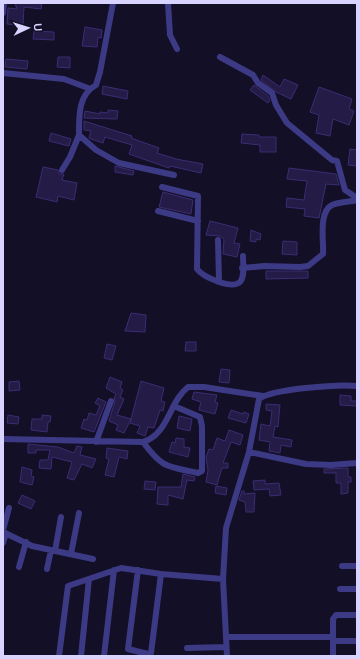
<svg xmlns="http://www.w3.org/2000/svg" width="360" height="659" font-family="'Nunito Sans',sans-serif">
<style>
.building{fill:#241b47;stroke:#3b2d73}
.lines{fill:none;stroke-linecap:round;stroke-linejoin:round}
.minor{stroke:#3d3a85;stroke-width:6}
</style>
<rect width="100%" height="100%" fill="#130f26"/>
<!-- building -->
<path class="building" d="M15,3H42L41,9L24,7L23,26L7,24L8,8L17,9Z
M85,27L102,30L101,38L98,37L97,47L82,46Z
M34,31L54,32V40L33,39Z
M58,57H70V68L57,67Z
M6,59L28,61L27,69L5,67Z
M263,75L280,87L284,79L298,85L291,99L276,92L261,80Z
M254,85L268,96L270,100L268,103L250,90Z
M103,86L128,91L127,99L102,94Z
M319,87L352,99L349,109L354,111L349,125L333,119L330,136L316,133L319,115L310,112Z
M108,110L118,111L117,119L84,118L85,111L100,114V112L108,113Z
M84,121L132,136L131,138L159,148L157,153L176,159L203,164L201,173L170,166L169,168L129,154L132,145L105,137L103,143L91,139L89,138L91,131L84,130Z
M51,133L71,139L69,146L49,141Z
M242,134L259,135V137H276V152H260V145L241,143Z
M350,149L357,150V166L348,165Z
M115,166L134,171L133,175L115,172Z
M43,167L58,170L59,174H64L62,180L77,183L74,200L58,196L57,202L36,197Z
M289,168L336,174L339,185L326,184L319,218L304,216L305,209L286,207L287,198L304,200L307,181L287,179Z
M163,192L193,200L191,214L159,207Z
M210,221L238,228L234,243L240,244L237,257L223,254L224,239L220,236L206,235Z
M251,230L261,234L260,240L256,239V242L250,241Z
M283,241L297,242V255L282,254Z
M266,271H308V278L266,279Z
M131,313L146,315L145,332L125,331Z
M186,342H196V351H185Z
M107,344L116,346L112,360L104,358Z
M221,369L230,370L229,383L219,382Z
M110,377L122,382L120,388L123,390L120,397L124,399L117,415L131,419L124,433L116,430L118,425L109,421L115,401L114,398L116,394L106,388Z
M19,381L20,390L9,391V382Z
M141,381L164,388L161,401L165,402L163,411L160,410L154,428L148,427L145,436L137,433L140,426L130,423Z
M194,392L217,395L215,402L218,403L215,414L199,410L201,402L192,399Z
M340,395L351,396V401H357V406L340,405Z
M98,398L106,402L94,432L81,428L84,419L87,420L89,413L96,415L100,406L95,403Z
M266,404L280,405L278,427L275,426L273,437L292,440L291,447L281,445L280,453L269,451L270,442L259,440L261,424L270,426L272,411L266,410Z
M231,410L243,414L244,412L249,414L246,423L228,418Z
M8,415L19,417L18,424L7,423Z
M42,415L51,416L50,422H48L47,432L31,430L32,419H42Z
M179,416L192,419L190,431L177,428Z
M229,430L243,435L240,445L231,442L223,463H228V468H222L217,485L206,482L208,470L206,457L209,449L213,450L217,438L225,441Z
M176,438L184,439V447L190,448L188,457L169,452L172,442L175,443Z
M28,444L58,447L74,453L77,446L82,447L80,455L96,459L92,468L82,464L74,480L67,478L72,462L52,457L51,469L39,468L40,460H48L50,450H36V453H28Z
M107,448L128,451L127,459L119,457L114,477L105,475L109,459L106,458Z
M22,467L32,470L31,476L34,477L32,485L20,482Z
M348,468V477H351V482H348V493L341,494V483H336V473H324V469Z
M183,474L195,477L194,481L187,480L183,499L168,495V505L157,504L158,487H181Z
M265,480V484L279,483L281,495L270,496L269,489L254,490L253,481Z
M145,481L156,482L155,490L144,489Z
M216,486L227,488L226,495L215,493Z
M242,491H244V494L255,493L254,512H246L245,502L239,500Z
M22,495L35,501L31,509L18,503Z"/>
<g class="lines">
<!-- minor -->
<path class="minor" d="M113,3L100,72L96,85C78,95 79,116 79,135L96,150L119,163L174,175
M168,3L170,35L177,49
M3,13L4,3
M220,57L253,75L258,83L272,93L276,105L287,123L332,160L337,161L345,190L357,198
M3,73L64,79L88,88
M62,170L70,157L79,135
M162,187L198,196L197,269C203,277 232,290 240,282C245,277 243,263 243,256
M158,211L198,221
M218,240L219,281
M242,268L264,266L300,267L308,266L323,254C324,242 318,212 332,205C339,202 349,202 357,200
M3,439L143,442C168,435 169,402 188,387H204L263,396
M96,442L111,401
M143,442C163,469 167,466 198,473L202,471V426L200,417L174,406
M249,452L306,464L331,465L357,463
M3,530L9,508
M3,532L32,546L93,559
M3,543L6,533
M55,551L61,517
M71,554L79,513
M342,566H357
M19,567L26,542
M47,569L51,550
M138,570L128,649L148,654L151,653L161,574
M340,589H357
M226,637H333V656
M333,637V619L336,615H357
M333,641H357
M187,648L226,647
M59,656L68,586L121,568L161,574L223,579
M81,656L89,579
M104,656L114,570
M227,656L223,579L226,528L249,452L259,399C271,389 339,384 357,386"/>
</g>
<!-- border -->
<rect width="360" height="659" fill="none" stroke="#d9d4ff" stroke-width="8"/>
<!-- north arrow -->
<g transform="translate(28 28) rotate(86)" stroke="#130f26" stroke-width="3" paint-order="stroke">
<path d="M0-3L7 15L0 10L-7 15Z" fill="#d9d4ff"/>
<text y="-6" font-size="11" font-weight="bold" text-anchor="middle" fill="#d9d4ff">U</text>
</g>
</svg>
